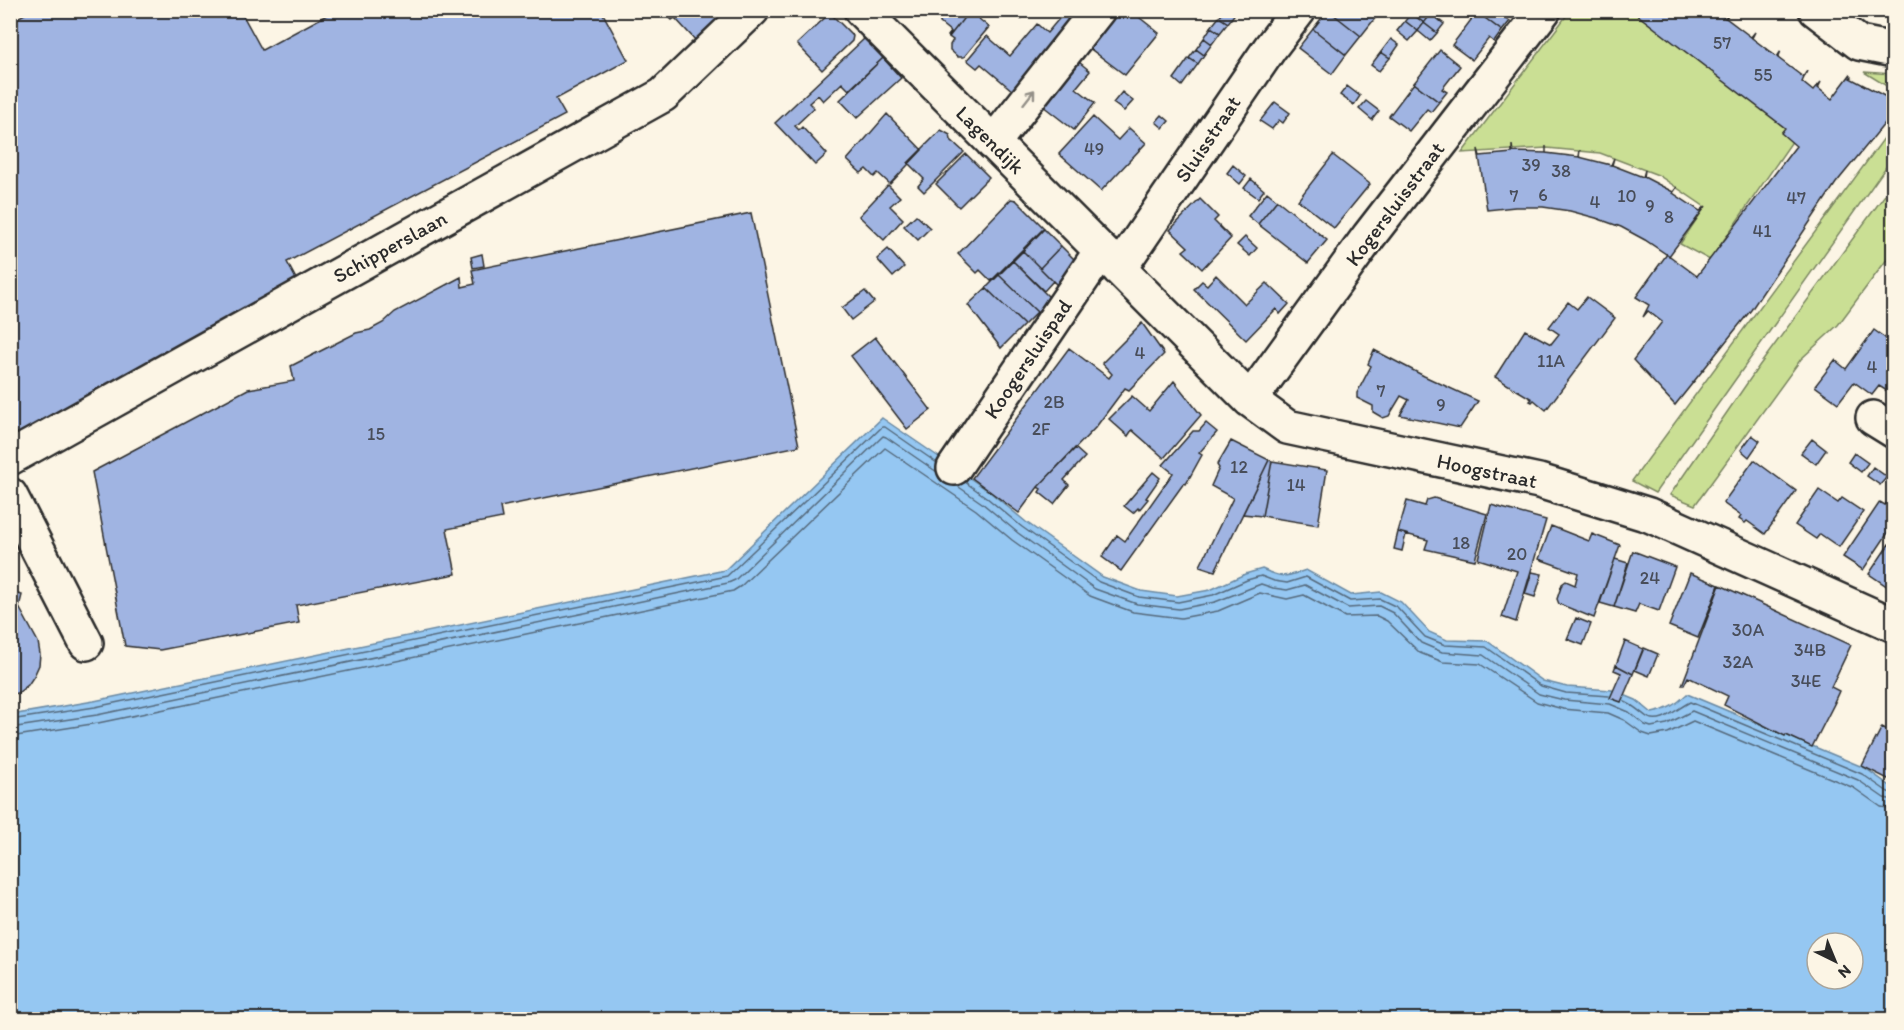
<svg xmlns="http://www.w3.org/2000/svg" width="1904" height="1030" font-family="Itim,sans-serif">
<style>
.green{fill:#cadf94;stroke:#7a8560;stroke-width:1.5}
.water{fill:#95c7f2;stroke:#6b89a2;stroke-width:1.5;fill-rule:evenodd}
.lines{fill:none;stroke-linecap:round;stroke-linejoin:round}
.shore{stroke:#55697b;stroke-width:1.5}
.building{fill:#a0b4e2;stroke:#2b2b2b;stroke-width:1.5}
.minor-casing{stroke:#2b2b2b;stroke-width:38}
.minor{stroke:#fcf5e5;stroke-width:33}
.oneway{stroke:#949088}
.labels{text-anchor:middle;stroke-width:4.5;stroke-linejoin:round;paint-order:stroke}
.number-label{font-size:18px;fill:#484d59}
.street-label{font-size:21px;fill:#2b2b2b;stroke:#fcf5e5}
</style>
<rect width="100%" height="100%" fill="#fcf5e5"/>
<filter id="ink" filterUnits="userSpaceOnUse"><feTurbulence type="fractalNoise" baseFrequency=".0167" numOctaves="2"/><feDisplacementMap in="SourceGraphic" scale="12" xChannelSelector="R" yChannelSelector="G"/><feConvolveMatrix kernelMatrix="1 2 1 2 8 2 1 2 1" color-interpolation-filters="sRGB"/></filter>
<g filter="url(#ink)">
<!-- green -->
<path class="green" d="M1570,11H1637L1800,130L1710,260L1680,244L1705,207L1658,175L1600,153L1547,148L1462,153Z
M1875,11H1893V25Z
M1864,72L1893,74V90Z
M1893,126V157L1655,493L1632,481Z
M1893,184V255L1891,254L1838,325L1801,359L1695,505L1670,495L1759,366Z"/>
<!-- water -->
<path class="water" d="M882,418L990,492L1026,522L1103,577L1141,591L1177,596L1210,590L1245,574L1262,569C1284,579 1285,577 1306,570L1351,595L1381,592L1401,602L1429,632L1447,640L1487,641L1543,681L1567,687L1612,690L1636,700L1652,713C1666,711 1677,704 1687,694L1865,768L1893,788V1019L11,1020V715L94,701L725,570ZM1817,943H1853V979H1817Z"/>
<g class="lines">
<!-- shore -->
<path class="shore" d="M965,482L986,497L1022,527L1099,582L1139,597L1178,602L1213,595L1247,580L1261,576L1274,581L1287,583L1306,577L1350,601L1380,599L1397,607L1425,637L1445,645L1486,647L1541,686L1566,693L1609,696
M956,485L982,503L1018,533L1095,589L1137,604L1179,609L1215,602L1261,584L1273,588L1287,590L1305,585L1348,608L1379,606L1393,613L1421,643L1442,652L1483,655L1539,694L1564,700L1610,704L1629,712L1645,725L1651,727L1667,724L1692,711L1858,780L1884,798L1894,800
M1623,701C1633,705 1639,711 1647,717C1661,726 1679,707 1690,702L1862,774L1888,792L1894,793
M10,720L95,707L727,576L882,427H885L937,463
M10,728L97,715L728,583L735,580L883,436L886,437L937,472
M10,737L98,723L733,591L741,586L885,448L976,510L1012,540L1090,596L1133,612L1181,618L1218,611L1260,593L1287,599L1304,595L1345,617L1377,616L1387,621L1420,653L1443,662L1480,664L1537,702L1563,709L1608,713L1624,720L1642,733L1651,736L1668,733L1693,721L1854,788L1881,807L1894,809"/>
</g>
<!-- building -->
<path class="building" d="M32,10H240L262,50L336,10H601L628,60L556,99L565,115L287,262L303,292L10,447V22Z
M668,10H732L697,42L675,18L672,20L665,13Z
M970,10H986L979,19L989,27L964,57H958L950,50V45L953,40L949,37Z
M970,10L949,37L948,36L951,32L940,23V17L942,14L938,10Z
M1012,10H1028L1021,19Z
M1117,10H1130L1159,33L1125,75L1088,47Z
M1224,10H1233L1236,12L1228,23L1219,17Z
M1328,10L1361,36L1346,55L1313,29Z
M1328,10H1368L1376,17L1361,36Z
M1368,10H1381L1376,17Z
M1413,10H1427L1431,14L1424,23L1411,13Z
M1479,10H1511L1505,18L1510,21L1502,31L1477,12Z
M1631,10H1716L1725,18L1730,12L1726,18L1751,37L1755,32L1752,38L1777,57L1781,51L1778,58L1803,77L1807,71L1802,82L1813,91L1821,82L1818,88L1832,99L1850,75L1852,77L1850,78L1894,101V112L1836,183L1751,310L1675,405L1633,360L1662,322L1648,311L1643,317L1649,305L1636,297L1667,254L1697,276L1796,146L1781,133L1785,128Z
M1477,12L1502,31L1494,42L1489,38L1472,60L1452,45Z
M830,13L853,36L852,41L822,70L797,44Z
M1411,13L1424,23L1418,31L1405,21Z
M1063,14L1072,22L1013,91L981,64L977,68L967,60L987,36L1010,56L1037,24L1047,33Z
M1431,14L1444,24L1437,33L1424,23Z
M1219,17L1228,23L1220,33L1211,27Z
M1405,21L1418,31L1409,41L1397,31Z
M1424,23L1437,33L1430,41L1418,31Z
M1211,27L1220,33L1212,44L1204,38Z
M1313,29L1346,55L1332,74L1298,48Z
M865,38L883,58L849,90L842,83L823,101L818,95L809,103L814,108L795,126L799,130L802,127L827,154L815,165L775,123Z
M1204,38L1212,44L1204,55L1196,49Z
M1391,39L1399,45L1390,58L1381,52Z
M1196,49L1204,55L1198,64L1189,58Z
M1440,50L1460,66L1442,89L1447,92L1439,102L1414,83Z
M1381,52L1390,58L1379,71L1371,65Z
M883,58L901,78L857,118L840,100Z
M1189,58L1198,64L1182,86L1174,79Z
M1079,62L1090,71L1076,88L1095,103L1074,130L1043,106Z
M1414,83L1439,102L1431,112L1427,109L1409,131L1389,116Z
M1347,86L1360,96L1354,105L1340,95Z
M1122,92L1133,101L1124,111L1113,103Z
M1366,101L1379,111L1372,120L1359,109Z
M1275,102L1290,113L1283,123L1279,120L1272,129L1260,121Z
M887,114L922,150L890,184L878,173L874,177L866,169L861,173L847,160Z
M1162,115L1169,121L1163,128L1156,122Z
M1093,117L1118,140L1129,128L1146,143L1101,191L1059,154Z
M941,130L950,135L951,140L964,152L924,192L918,186L924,179L908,163Z
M1512,145L1513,152L1546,153V146V153L1579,157L1580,150L1579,157L1611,165L1614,158L1612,165L1643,177L1645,170L1644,177L1673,192L1677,187L1673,193L1700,211L1706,206L1669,256L1645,240L1621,227L1596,218L1570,211L1543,207H1515L1487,210L1478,149L1480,156L1512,153Z
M966,154L989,177L959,207L936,184Z
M1333,155L1370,184L1334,228L1298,200Z
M1233,165L1246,176L1240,184L1227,173Z
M1251,179L1264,190L1258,198L1244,188Z
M888,185L900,197L890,206L903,219L884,240L859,216Z
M1267,192L1277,200L1258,224L1248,216Z
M1011,199L1016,200L1044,228L991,281L980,270L977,273L958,254Z
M1200,199L1218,217L1214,221L1231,238L1202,269L1183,251L1188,247L1170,230Z
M1277,200L1327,240L1308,263L1258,224Z
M751,213L799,446L500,507L502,518L447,529L456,574L296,605L299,623L160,650L125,646L92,472L248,389L294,381L291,366L356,333L370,330L383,323L395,312L461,277L462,287L475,284L472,270Z
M916,215L930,228L918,240L904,226Z
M1044,229L1061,246L1040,268L1023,251Z
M1245,237L1257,248L1250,256L1237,245Z
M1061,246L1076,261L1058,286L1040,268Z
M888,249L904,267L893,277L877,259Z
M1023,251L1053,281L1044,291L1013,261Z
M482,254L484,266L473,268L471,257Z
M1013,261L1050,298L1037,312L999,275Z
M999,275L1037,312L1024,325L986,288Z
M1216,275L1245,304L1267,283L1289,304L1280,314L1276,309L1246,340L1194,289L1202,281L1207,285Z
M986,288L1024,325L1001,348L968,305Z
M865,291L874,302L851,320L842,308Z
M1587,297L1615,318L1546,410L1534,400L1532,402L1530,401L1532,399L1495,377L1525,330L1551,344L1559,334L1549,327L1568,302L1577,309Z
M1142,323L1164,354L1129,390L1125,388L1096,427L1038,487L1019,513L972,478L1069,348L1109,378L1112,374L1102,363Z
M1874,330L1892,343L1889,347L1894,350V374L1890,378L1894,382L1887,391L1879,386L1872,395L1854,382L1838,403L1815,386L1835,360L1846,369Z
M875,337L931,410L907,429L851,356Z
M1374,350L1424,376L1478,401L1460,428L1400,415L1409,400L1401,396L1389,416L1383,418L1373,412V406L1357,398V393L1371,366L1368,364Z
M1174,381L1201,415L1164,458L1132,430L1128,436L1109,419L1132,396L1149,411Z
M1206,423L1217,432L1199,453L1202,455L1186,484L1184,483L1121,571L1102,557L1117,535L1125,541L1173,473L1163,465L1193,431H1199Z
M1752,435L1760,441L1749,457L1741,450Z
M1812,439L1826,450L1816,464L1801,453Z
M1231,441L1269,460L1215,571L1200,566L1233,498L1211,486L1219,468L1217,465Z
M1075,448L1085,457L1064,480L1069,485L1054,504L1039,492L1041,489L1038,487Z
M1854,453L1868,463L1861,472L1848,462Z
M1269,460L1272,461L1262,516L1243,514Z
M1754,460L1796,491L1765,534L1747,521L1745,523L1739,519L1741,516L1723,503Z
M1272,461L1327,470L1318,525L1262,516Z
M1873,467L1887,477L1880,485L1867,476Z
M1153,472L1160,478L1146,498L1148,499L1139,510L1138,508L1133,513L1124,506Z
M1819,490L1838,503L1842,498L1863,512L1839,547L1820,534L1816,539L1795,525Z
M1894,494V524L1863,570L1843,557L1880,502L1885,505Z
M1434,498L1487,514L1475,560L1425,549L1428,540L1398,532L1407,501L1425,506L1427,500Z
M1491,505L1546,520L1516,622L1502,617L1517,571L1478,559Z
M1551,526L1589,541L1592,534L1620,545L1594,618L1559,604L1557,599L1562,584L1566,581L1575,585L1578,573L1539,559Z
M1398,532L1406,534L1402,551L1394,549Z
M1889,544L1894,547V591L1869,574Z
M1633,551L1675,567L1659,611L1639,604L1635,613L1614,607Z
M1615,559L1628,563L1614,607L1600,603Z
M1532,572L1542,574L1535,597L1525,594Z
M1690,573L1719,585L1698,638L1669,626Z
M1720,585L1851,645L1831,687L1839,691L1834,702H1835L1812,747L1786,735L1785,736L1724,705L1728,696L1688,677L1684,685H1682Z
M10,592L22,595L19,607L38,642L40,654L39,665L34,676L28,685L19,692L10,696Z
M1576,618L1591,624L1583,645L1567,639Z
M1625,641L1643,649L1633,674L1616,665Z
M1644,648L1658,654L1649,676L1635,670Z
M1616,665L1633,674L1621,702L1610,698L1621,673L1614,670Z
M1882,727L1894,733V782L1862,766Z"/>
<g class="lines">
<defs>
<path id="minor" d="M861,10L1250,400L1287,427L1539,481L1649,515L1894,625
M1816,10L1859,43L1894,50
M993,143L1098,10
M1119,269L1270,48L1299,10
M1250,400L1369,236L1544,10
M1873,418L1894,431
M10,458L663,95L752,10
M954,468L1101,251
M10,495L86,643"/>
</defs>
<!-- minor casing -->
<use href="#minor" class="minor-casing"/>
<!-- minor -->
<use href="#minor" class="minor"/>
</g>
<!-- one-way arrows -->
<defs><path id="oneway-shaft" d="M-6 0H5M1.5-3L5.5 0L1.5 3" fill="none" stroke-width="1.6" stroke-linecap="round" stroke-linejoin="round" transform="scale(1.5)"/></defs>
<use class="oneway" href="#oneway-shaft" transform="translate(1029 97) rotate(-52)"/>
</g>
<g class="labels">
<!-- number labels -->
<g class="number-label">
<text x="1722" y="49">57</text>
<text x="1763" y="81">55</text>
<text x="1094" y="155">49</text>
<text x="1531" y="171">39</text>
<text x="1561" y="177">38</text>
<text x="1543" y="201">6</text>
<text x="1514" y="202">7</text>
<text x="1627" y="202">10</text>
<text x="1796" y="204">47</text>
<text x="1595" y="208">4</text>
<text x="1650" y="212">9</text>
<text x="1669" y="223">8</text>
<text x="1762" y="237">41</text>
<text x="1140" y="359">4</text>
<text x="1551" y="367">11A</text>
<text x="1872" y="373">4</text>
<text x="1381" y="397">7</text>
<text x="1054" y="408">2B</text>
<text x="1441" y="411">9</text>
<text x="1041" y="435">2F</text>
<text x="376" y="440">15</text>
<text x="1239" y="473">12</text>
<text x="1296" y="491">14</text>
<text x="1461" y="549">18</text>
<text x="1517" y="560">20</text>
<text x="1650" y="584">24</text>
<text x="1748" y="636">30A</text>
<text x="1810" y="656">34B</text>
<text x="1738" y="668">32A</text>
<text x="1806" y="687">34E</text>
</g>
<!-- street labels -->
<g class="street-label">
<text transform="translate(1208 139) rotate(-56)" y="7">Sluisstraat</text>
<text transform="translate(990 140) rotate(45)" y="7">Lagendijk</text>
<text transform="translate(1395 204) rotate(-53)" y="7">Kogersluisstraat</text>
<text transform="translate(390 247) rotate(-29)" y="7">Schipperslaan</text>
<text transform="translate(1028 359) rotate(-56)" y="7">Koogersluispad</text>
<text transform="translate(1487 471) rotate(12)" y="7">Hoogstraat</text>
</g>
</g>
<!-- margin -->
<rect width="1904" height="1030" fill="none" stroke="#fcf5e5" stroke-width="36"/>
<rect x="18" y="18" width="1868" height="994" fill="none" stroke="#2b2b2b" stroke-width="2" filter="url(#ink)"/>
<!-- north arrow -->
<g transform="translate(1835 961) rotate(137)"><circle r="28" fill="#fcf5e5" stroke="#a8a49b" stroke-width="1.5"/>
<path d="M0-4.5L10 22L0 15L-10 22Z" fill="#2b2b2b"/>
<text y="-9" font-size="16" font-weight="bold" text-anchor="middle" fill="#2b2b2b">N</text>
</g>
</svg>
